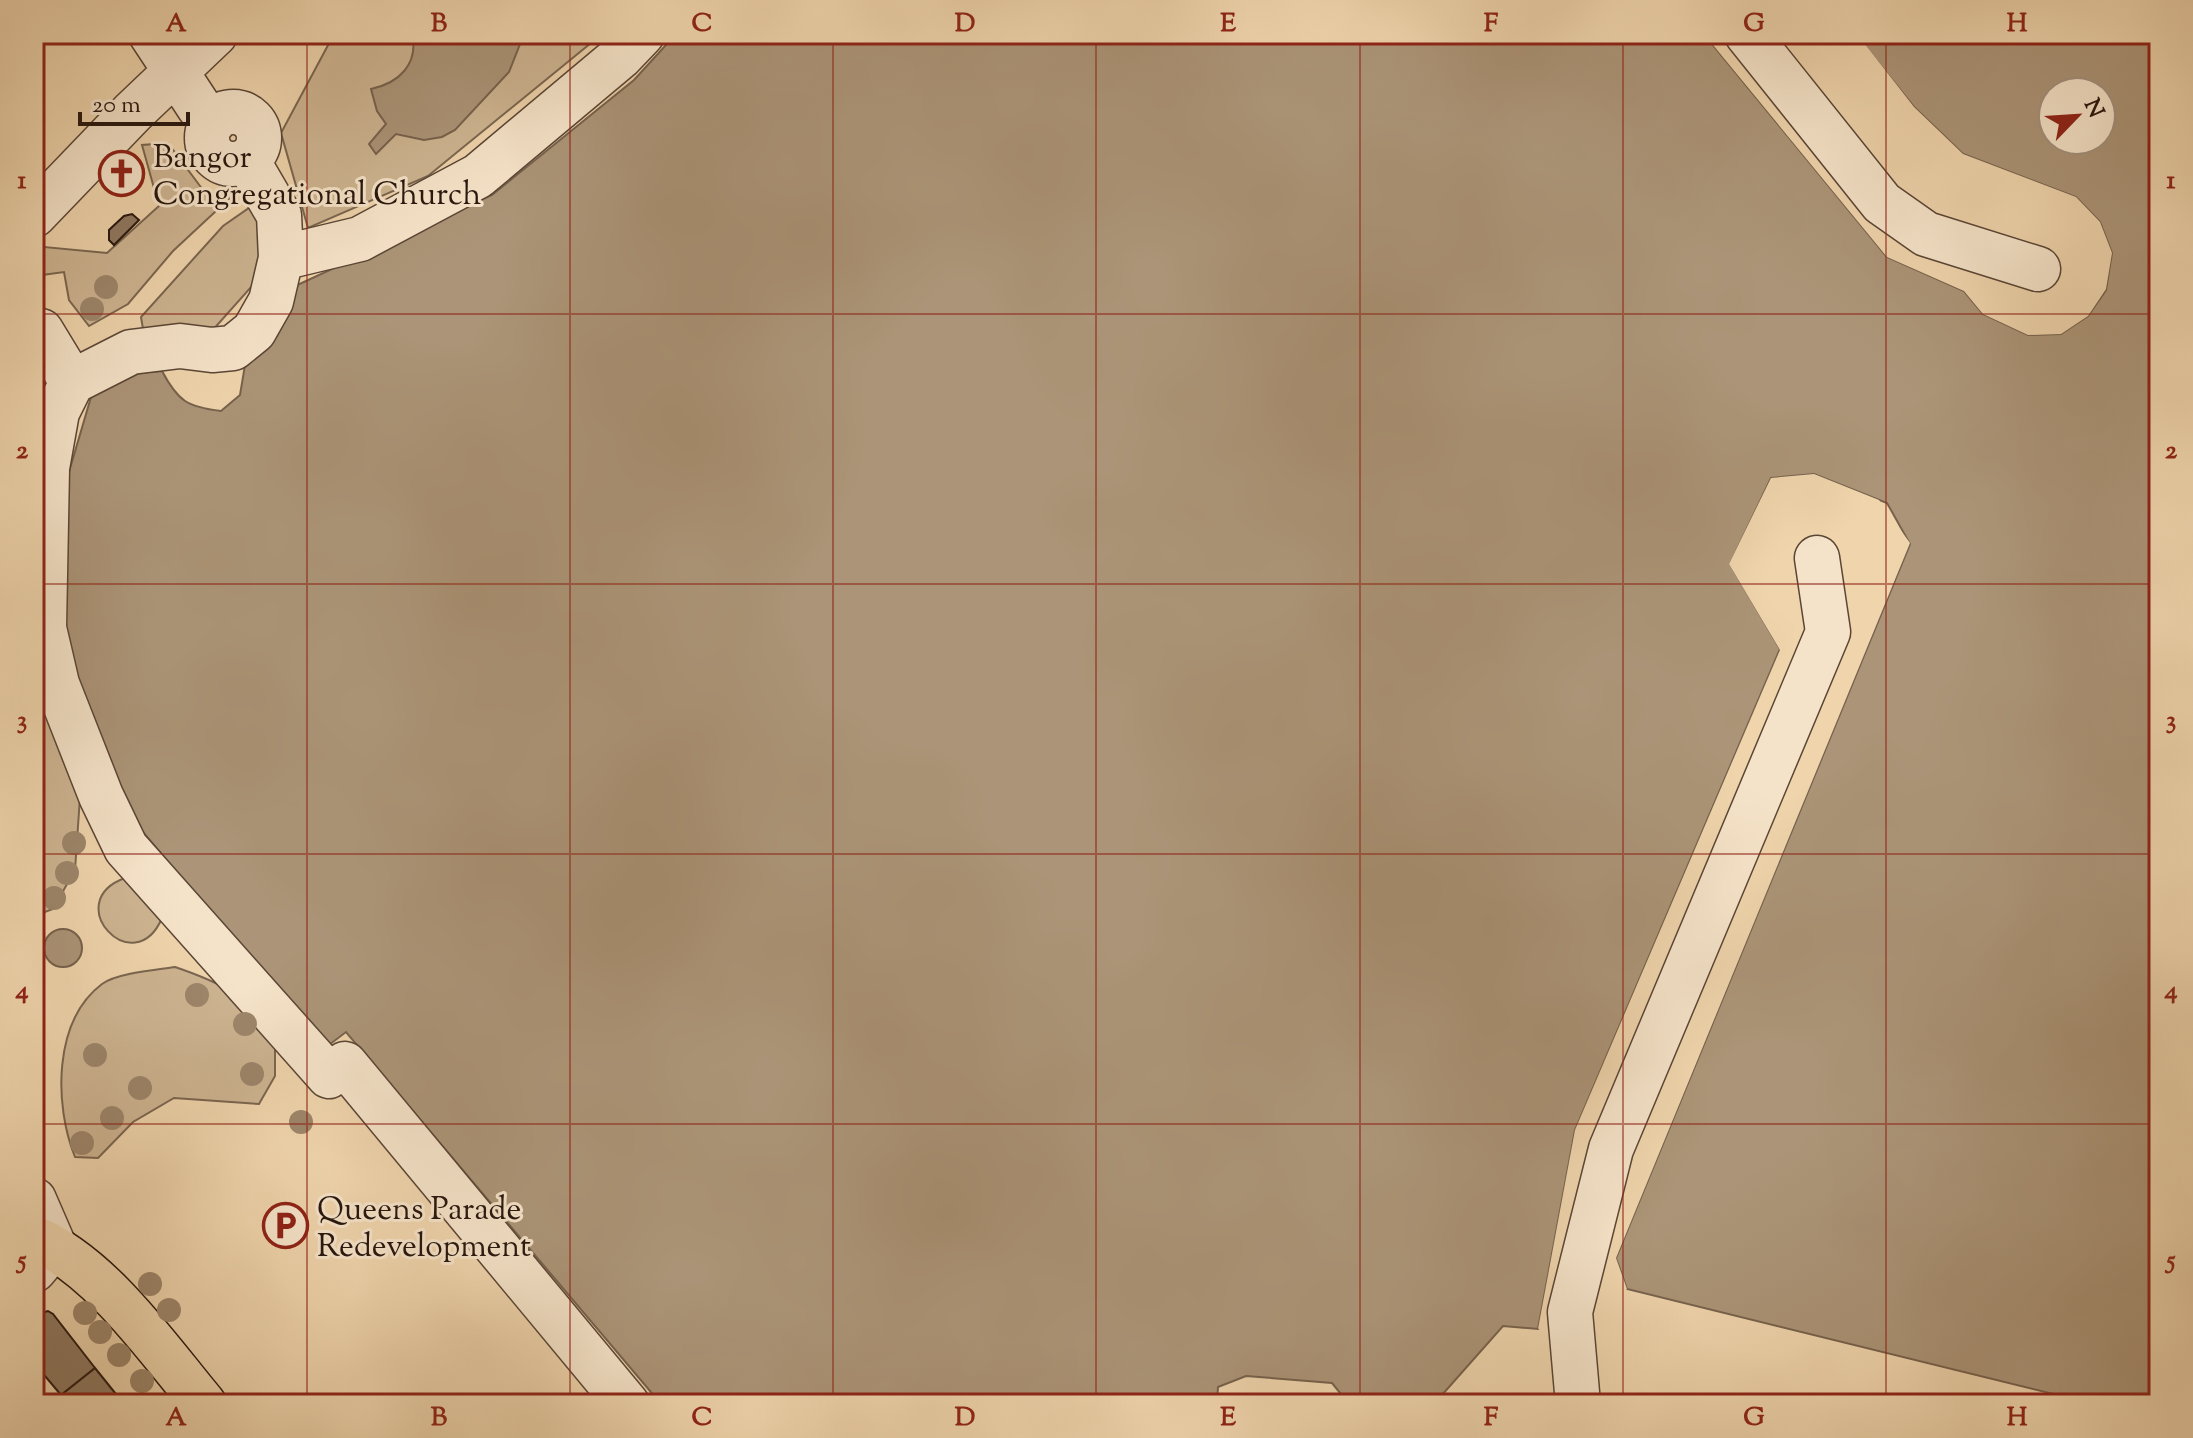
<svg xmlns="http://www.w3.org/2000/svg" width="2193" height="1438" font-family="'Sorts Mill Goudy',serif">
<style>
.green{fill:#cdb491;stroke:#7a6650;stroke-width:2}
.water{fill:#ab9477;stroke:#77624d;stroke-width:2;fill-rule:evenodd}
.pier{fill:#efd4ac}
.building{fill:#8f7961;stroke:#28170f;stroke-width:2}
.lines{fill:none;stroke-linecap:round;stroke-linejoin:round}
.minor-casing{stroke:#5a4636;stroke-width:47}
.major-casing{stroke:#28170f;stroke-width:47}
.minor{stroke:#f5e3c9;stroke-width:44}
.major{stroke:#efd4ac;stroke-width:44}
.tree{fill:#9d866b}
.grid{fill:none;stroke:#8f2418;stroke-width:2;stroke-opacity:0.55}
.labels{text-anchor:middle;stroke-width:6;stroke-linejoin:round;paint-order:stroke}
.poi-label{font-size:32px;fill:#28170f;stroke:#f5e3c9;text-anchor:start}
.neatline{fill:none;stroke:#8f2418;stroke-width:3}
.grid-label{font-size:26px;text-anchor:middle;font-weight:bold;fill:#8f2418}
</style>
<rect width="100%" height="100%" fill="#efd4ac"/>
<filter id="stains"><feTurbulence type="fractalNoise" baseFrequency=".0025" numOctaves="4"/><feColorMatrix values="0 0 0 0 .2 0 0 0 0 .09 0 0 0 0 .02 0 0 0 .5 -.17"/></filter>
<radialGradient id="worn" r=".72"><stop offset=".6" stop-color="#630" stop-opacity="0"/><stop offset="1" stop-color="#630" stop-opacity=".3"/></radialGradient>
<!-- green -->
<path class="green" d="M334,34H602L428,176L308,228L281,133Z
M168,143L203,190L230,198L173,251L128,304L89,326L69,300L64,272L34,276V246L107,253L159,206L142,145Z
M259,201L268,268L211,332L144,335L141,317L223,226Z
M34,666L80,797L75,870L53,909L34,916Z
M125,878L162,918C134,983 59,902 125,878Z
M175,967C222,983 239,993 275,1028V1076L259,1104L174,1098L133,1122L98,1158L75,1157C54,1105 53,1021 102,984C117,973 156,970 175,967Z"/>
<!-- water -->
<path class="water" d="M412,34H524L509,72L455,130L442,137L424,140L396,134L376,154L369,144L386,124L377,111L371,89C399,83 419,64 412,34Z
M676,34H1704L1887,257L1964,291L1983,314L2028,335L2061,334L2088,316L2106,290L2112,253L2100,222L2076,197L1963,154L1914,107L1855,34H2159V1404H2094L1627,1289L1616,1258L1910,544L1887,503L1814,474L1771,478L1730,564L1780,649L1575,1130L1538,1329L1503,1326L1434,1404H1349L1332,1383L1246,1376L1218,1387L1217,1404H661L346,1032L325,1048L137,825L61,645L59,506L91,397L124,373L162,371C178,401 187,407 221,411L240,395L245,365C277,345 282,322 293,287L492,195L634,80ZM2053,92H2101V140H2053Z
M44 948a19 19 0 1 1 38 0a19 19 0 1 1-38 0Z"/>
<!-- pier -->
<path class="pier" d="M1704,34H1709L1889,253L1966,287L1986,310L2029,331L2060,330L2085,313L2102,288L2108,253L2096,224L2073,201L1961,158L1911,109L1851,34H1857L1914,107L1963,154L2076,197L2100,222L2112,253L2106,289L2088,316L2061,334L2028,335L1983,314L1964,291L1887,257Z
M1814,474L1879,500L1883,506L1814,478L1773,481L1734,564L1784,650L1579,1131L1542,1327L1538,1329L1575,1130L1780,650L1729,564L1771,478Z
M1889,514L1910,543L1616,1258L1627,1289L1623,1291L1612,1257L1906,544Z"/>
<!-- building -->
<path class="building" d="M132,214L139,220L114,245L109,240V230L124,216Z
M48,1311L53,1314L95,1368L61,1395L34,1363V1320L41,1313Z
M95,1368L124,1404H53L61,1395Z"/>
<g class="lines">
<defs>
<path id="minor" d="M151,34L199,107L213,122
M1747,34L1882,203L1926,234L2038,269
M207 138a26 26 0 1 1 52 0a26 26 0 1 1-52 0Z
M247,160L279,215L281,258L271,301L254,331L233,348L212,350L180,346L131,352L72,382L57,412L47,468L44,628L57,684L101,796L126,848L329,1076L345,1064L627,1404
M34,215L133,112L215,34
M281,258L360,239L478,176L620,57L642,34
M41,331L72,382
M34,1200L54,1246L34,1270
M1578,1404L1570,1312L1611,1149L1828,632L1817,558"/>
<path id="major" d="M34,1238C101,1266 158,1349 204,1404"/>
</defs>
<!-- minor casing -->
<use href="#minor" class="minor-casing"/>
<!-- major casing -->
<use href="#major" class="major-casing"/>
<!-- minor -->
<use href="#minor" class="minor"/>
<!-- major -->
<use href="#major" class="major"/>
</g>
<!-- trees -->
<g class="tree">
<circle cx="106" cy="287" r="12"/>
<circle cx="92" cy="309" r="12"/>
<circle cx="74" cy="843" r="12"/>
<circle cx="67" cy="873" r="12"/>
<circle cx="54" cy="898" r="12"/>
<circle cx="197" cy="995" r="12"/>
<circle cx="245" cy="1024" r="12"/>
<circle cx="95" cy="1055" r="12"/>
<circle cx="252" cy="1074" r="12"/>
<circle cx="140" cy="1088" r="12"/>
<circle cx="112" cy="1118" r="12"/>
<circle cx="301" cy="1122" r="12"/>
<circle cx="82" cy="1143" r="12"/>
<circle cx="150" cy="1284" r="12"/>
<circle cx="169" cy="1310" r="12"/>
<circle cx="85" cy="1313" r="12"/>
<circle cx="100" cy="1332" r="12"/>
<circle cx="119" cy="1355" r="12"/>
<circle cx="142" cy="1381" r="12"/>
</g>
<!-- grid -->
<path class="grid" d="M307,34V1404M570,34V1404M833,34V1404M1096,34V1404M1360,34V1404M1623,34V1404M1886,34V1404M34,314H2159M34,584H2159M34,854H2159M34,1124H2159"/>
<!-- icons -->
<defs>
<symbol id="church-ring" viewBox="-11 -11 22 22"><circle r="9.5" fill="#f5e3c9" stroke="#8f2418" stroke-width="1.5"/><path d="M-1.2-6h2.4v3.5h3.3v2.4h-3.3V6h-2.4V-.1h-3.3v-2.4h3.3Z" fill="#8f2418"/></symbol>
<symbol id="parking-ring" viewBox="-11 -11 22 22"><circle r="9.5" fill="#f5e3c9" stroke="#8f2418" stroke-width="1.5"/><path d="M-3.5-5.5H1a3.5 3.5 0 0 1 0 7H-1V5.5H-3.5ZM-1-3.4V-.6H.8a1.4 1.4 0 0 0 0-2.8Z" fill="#8f2418"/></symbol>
</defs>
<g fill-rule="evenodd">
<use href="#church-ring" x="96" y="148" width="51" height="51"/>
<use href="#parking-ring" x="260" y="1200" width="51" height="51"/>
</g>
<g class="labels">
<!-- poi labels -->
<g class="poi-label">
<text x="153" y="167">Bangor<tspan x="153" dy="37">Congregational Church</tspan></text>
<text x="317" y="1219">Queens Parade<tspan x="317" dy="37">Redevelopment</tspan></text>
</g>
</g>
<!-- margin -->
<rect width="2193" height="1438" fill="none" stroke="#efd4ac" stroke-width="88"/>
<!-- north arrow -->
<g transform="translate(2077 116) rotate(65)"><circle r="38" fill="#f5e3c9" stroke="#a3917f" stroke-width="2"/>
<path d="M0-6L14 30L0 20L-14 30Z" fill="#8f2418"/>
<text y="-12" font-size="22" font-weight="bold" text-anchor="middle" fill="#28170f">N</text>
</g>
<!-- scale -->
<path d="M80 112v12h108v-12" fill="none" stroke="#28170f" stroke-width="4"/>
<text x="92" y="112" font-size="24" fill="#28170f" stroke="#f5e3c9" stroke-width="6" paint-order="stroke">20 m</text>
<rect x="44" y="44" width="2105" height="1350" class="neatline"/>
<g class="grid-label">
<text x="176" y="31">A</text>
<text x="439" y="31">B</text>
<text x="702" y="31">C</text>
<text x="965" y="31">D</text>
<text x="1228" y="31">E</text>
<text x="1491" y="31">F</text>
<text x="1754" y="31">G</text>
<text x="2017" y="31">H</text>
<text x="22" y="188">1</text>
<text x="2171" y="188">1</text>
<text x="22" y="458">2</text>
<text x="2171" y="458">2</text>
<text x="22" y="728">3</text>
<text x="2171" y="728">3</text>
<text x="22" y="998">4</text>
<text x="2171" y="998">4</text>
<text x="22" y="1268">5</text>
<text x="2171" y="1268">5</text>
<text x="176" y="1425">A</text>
<text x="439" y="1425">B</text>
<text x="702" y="1425">C</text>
<text x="965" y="1425">D</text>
<text x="1228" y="1425">E</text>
<text x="1491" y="1425">F</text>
<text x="1754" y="1425">G</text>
<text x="2017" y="1425">H</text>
</g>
<rect width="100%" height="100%" filter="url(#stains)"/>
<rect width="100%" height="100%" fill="url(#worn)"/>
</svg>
